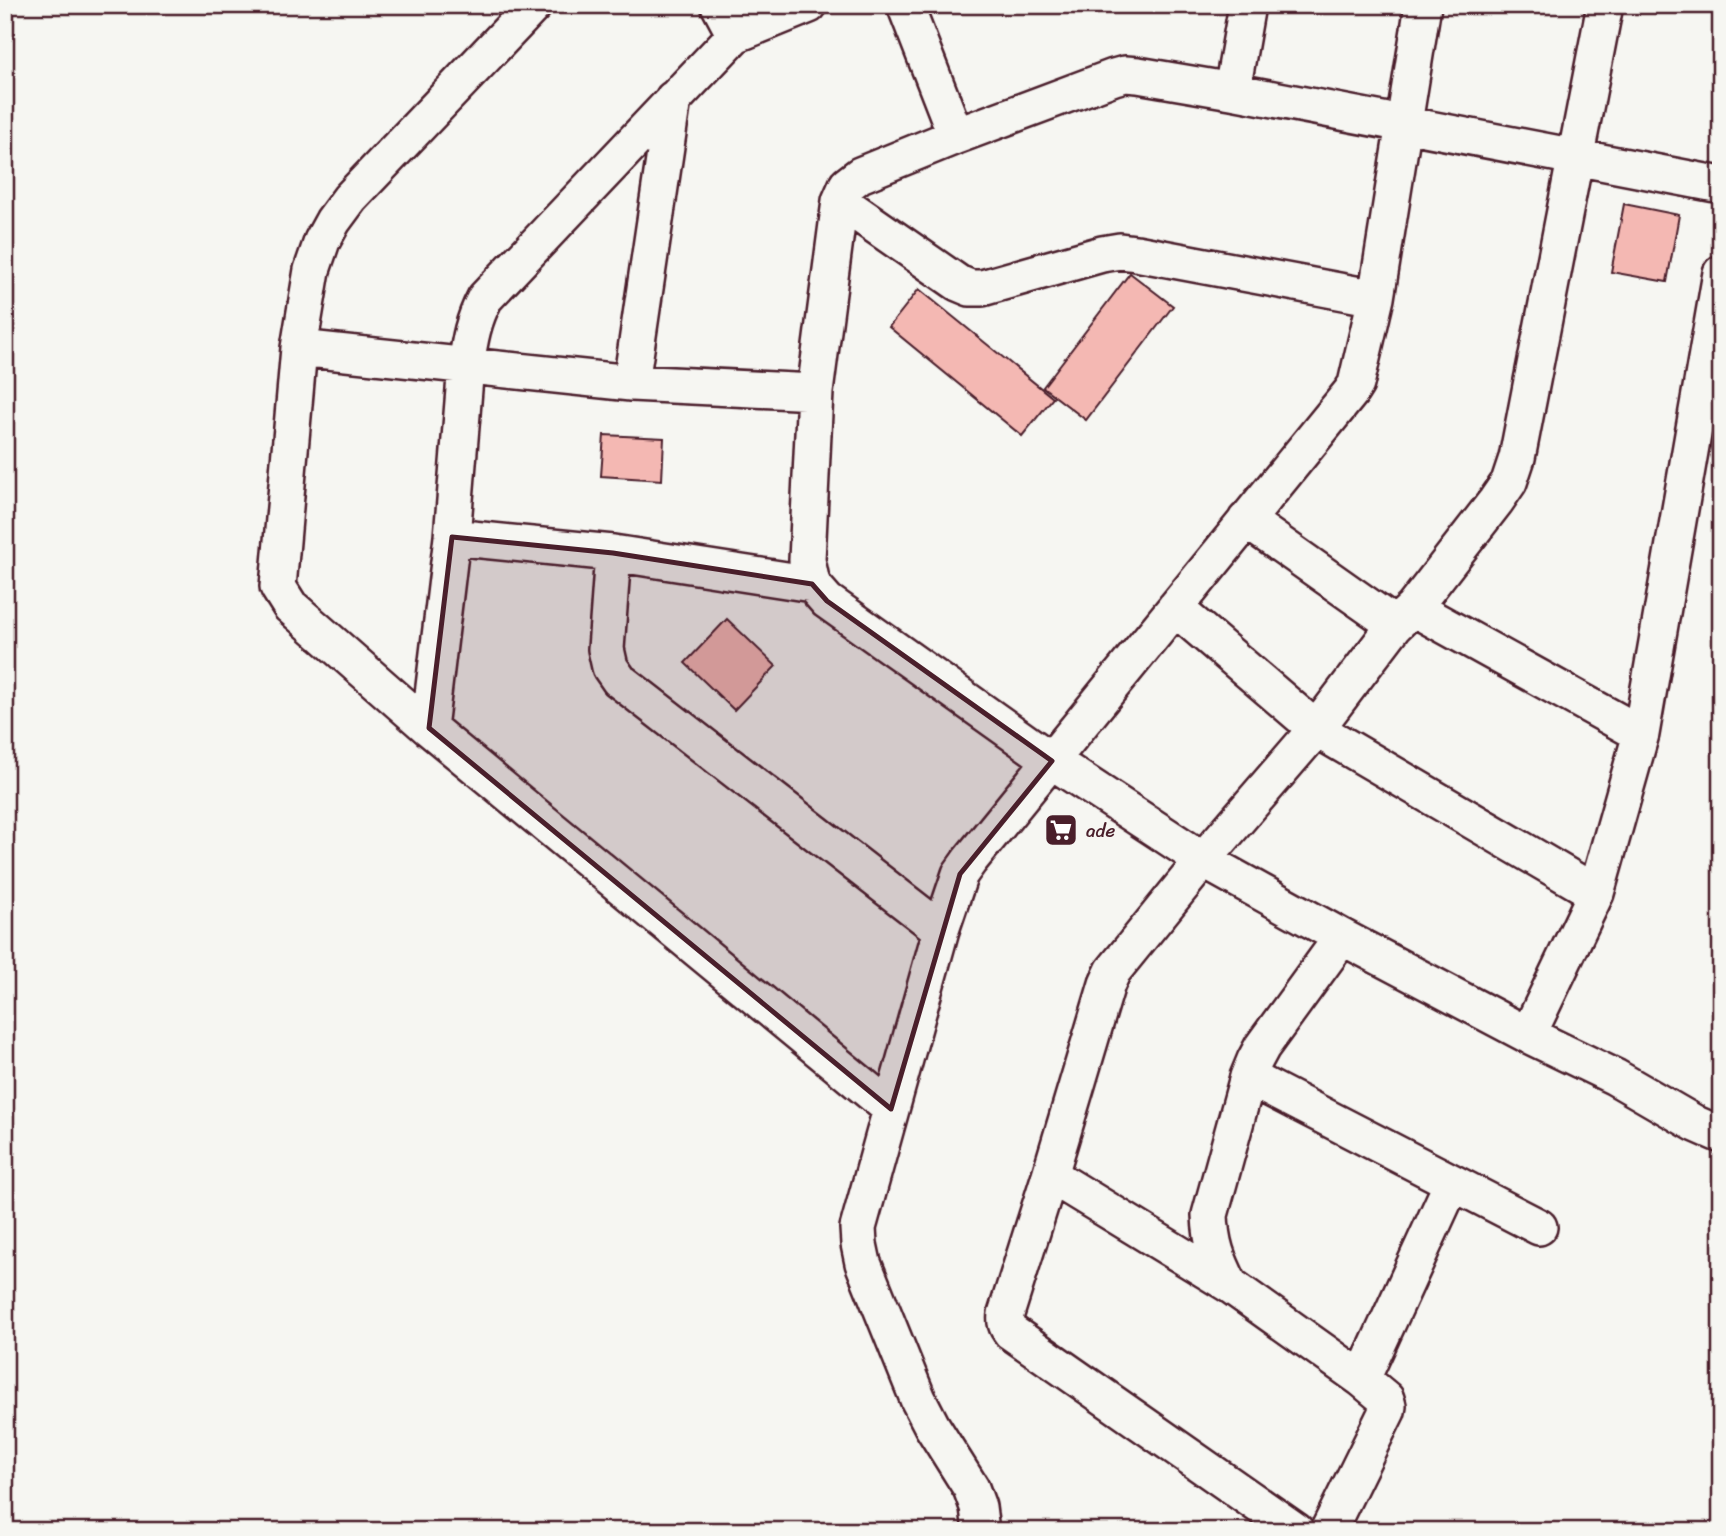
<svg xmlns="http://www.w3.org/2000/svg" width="1726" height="1536" font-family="Sriracha,sans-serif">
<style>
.building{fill:#f4b8b3;stroke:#4a1f2b;stroke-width:2}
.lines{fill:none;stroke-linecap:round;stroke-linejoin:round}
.minor-casing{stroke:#4a1f2b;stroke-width:40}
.minor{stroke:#f6f6f2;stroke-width:35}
.marked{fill:#4a1f2b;fill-opacity:0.2;stroke:#4a1f2b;stroke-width:5;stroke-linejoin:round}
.labels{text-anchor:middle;stroke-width:5;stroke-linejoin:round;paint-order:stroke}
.poi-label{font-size:19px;fill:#4a1f2b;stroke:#f6f6f2;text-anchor:start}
</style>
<rect width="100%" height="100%" fill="#f6f6f2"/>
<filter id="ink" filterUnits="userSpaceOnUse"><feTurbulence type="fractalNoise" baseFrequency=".0143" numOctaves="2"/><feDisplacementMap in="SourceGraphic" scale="14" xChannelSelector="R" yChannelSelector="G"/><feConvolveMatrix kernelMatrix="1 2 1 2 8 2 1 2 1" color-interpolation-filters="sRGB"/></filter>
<g filter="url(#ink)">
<!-- building -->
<path class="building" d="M1624,204L1679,215L1667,282L1611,272Z
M1130,273L1173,306L1086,420L1043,387Z
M919,289L1053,398L1022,436L889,327Z
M604,435L664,438L662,480L601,476Z
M727,619L776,666L734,710L685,663Z"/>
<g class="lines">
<defs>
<path id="minor" d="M534,5L350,198L333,221L322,241L312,270L299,348L278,587L290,606L429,728L891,1109
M719,5L735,35
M905,5L956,136
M1232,91L1247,5
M1721,185L1232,91L1138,75L1125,74L1114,77L956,136L860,175L847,185L840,201L815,392L807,560L812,584L827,601L1052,761L1203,860L1342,937L1528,1035L1615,1077L1696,1124L1721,1135
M840,201L958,283L970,288H982L1102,254L1120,251L1136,253L1376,298
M299,348L631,383L815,392
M631,383L673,99
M1246,520L1395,625
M452,537L613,553L812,584
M613,553L606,649L610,667L619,680L941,930
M1175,608L1316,729L1596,893
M1413,608L1641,734
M429,728L452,537L466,365C470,339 473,321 485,298L735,35L809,5
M1528,1035L1596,893L1641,734L1721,273
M1248,1077L1539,1227
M1050,1175L1230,1285L1362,1379L1386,1399L1388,1406L1387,1411L1328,1531
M1230,1285C1217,1259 1211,1244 1210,1215L1248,1077L1255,1060L1262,1047L1342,937
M1362,1379L1452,1183
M981,1531L978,1507L971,1488L932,1426L918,1399L863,1263L859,1244L858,1228L941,930L960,874L970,860L1351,392L1356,384L1376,298L1423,5
M1296,1531L1011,1332C1006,1326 1005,1322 1006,1314L1050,1175L1107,984L1113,971L1203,860L1316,729L1395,625L1413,608L1496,501L1509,482L1517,458L1605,5"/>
</defs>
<!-- minor casing -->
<use href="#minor" class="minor-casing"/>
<!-- minor -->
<use href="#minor" class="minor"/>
</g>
</g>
<!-- marked area -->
<path class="marked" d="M452,537L613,553L812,584L827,601L1052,761L960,874L891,1109L429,728Z"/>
<!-- icons -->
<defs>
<symbol id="supermarket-square" viewBox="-11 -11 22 22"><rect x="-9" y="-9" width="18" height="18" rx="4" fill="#4a1f2b" stroke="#f6f6f2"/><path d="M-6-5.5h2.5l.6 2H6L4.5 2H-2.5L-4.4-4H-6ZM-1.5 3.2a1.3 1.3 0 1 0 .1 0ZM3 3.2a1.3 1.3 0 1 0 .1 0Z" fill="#fff"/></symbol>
</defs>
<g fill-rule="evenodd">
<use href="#supermarket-square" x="1042" y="811" width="38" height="38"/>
</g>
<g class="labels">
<!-- poi labels -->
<g class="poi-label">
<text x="1086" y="837">ade</text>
</g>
</g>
<!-- margin -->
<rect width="1726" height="1536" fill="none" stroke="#f6f6f2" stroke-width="28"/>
<rect x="14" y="14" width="1698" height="1508" fill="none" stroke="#4a1f2b" stroke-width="2.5" filter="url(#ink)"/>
</svg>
